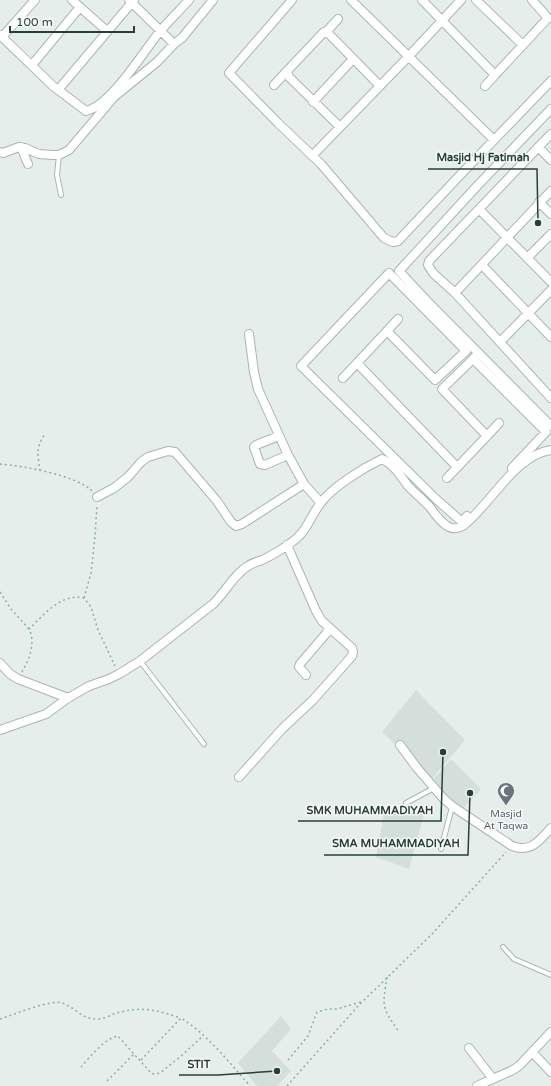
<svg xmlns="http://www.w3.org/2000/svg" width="551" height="1086" font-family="'Varela Round',sans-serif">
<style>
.built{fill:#d4deda}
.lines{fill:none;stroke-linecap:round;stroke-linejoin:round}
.lane-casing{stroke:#a8b6b3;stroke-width:6}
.street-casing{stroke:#a8b6b3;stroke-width:10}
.path{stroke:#88b0a7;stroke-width:1.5;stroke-dasharray:2 3;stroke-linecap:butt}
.lane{stroke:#fff;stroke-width:4}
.street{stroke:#fff;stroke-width:8}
.labels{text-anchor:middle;stroke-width:3;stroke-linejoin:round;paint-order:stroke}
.worship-label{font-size:10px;fill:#5b616d;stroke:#f7faf9}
.leader{fill:none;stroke:#25403b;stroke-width:1.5}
.callout-dot{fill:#25403b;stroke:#f7faf9;stroke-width:1.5}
.callout-label{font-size:11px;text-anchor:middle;font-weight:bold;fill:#25403b;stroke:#f7faf9;stroke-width:3;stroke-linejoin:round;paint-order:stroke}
</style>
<rect width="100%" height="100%" fill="#e6eeeb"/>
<!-- built -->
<path class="built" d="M416,690L465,740L431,780L382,732Z
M451,759L481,789L462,810L431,782Z
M385,807L424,814L409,869L376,857Z
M281,1016L291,1029L272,1051L291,1071L277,1086H257L238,1063Z"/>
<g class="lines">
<defs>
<path id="lane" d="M59,155L57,175L61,195
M140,661L204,744
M406,803L434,788
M441,849L452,807
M503,947L514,959L551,975"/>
<path id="street" d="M72,0L107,31
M129,0L174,44
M292,0L229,73L278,123L321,164L384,238L393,242L398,241L463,172L551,81
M351,0L494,140
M422,0L495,75L548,18L532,0
M476,0L523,45
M326,32L338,19
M0,35L53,86L86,111C112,105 144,50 161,30C170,20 180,10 189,0
M2,37L35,0
M32,65L80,7
M274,85L287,71
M485,86L495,75
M58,90L134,0
M313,102L353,59
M551,109L478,185L399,271L427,301L551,426
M340,127L289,77L287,71L324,32L329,34L380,86
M551,134L429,261L428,265L433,273L455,293L551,398
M21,147L28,164
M538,147L551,160
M0,152L3,153L19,147L25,148L39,154L53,155H59L69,150L114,97L157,62L174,44L182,38L213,0
M312,156L409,56L461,0
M539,202L551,214
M479,209L551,282
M527,258L551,234
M482,265L551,337
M455,293L551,191
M387,331L398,319
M249,334L254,372L258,389L288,455L304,484L321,503
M500,342L551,290
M478,353L473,359L546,432L512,468
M357,363L457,467
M343,378L387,331L435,380L466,351
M279,436L256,445L254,447L260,464L265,465L288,455
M487,436L499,423
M447,478L487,436L442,389L473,359
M97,497L114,488L128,477L141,462L148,457L168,451L175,452L217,501L231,522L236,526L242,524L304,484
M467,516L462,522L436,499L301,366L389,273L466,351L470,345
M0,663L10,674L18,679L68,698
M306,675L299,667L300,664L330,629
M0,730L46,714L68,698L89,686L109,679L119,674L140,661L213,604C225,593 233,575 248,566C252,563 257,562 262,560C271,556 291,544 298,537C307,529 312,514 320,504C332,487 363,468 382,459C394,464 401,477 409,487C415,493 422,499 429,506C434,513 440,521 447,526C453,530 460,528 464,525C491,504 515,455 551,450
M400,745L417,768L443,798L452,806L512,846C531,853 539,841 551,828
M239,777L283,728L313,700L345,664L352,656L353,652L352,648L322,621L316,611L287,545
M469,1048L493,1079
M532,1052L551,1072
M477,1086L513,1070L520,1065L551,1032"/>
</defs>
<!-- lane casing -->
<use href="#lane" class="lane-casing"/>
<!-- street casing -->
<use href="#street" class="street-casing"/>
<!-- path -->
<path class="path" d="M0,464C23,466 76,475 92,491
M40,471C38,454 35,449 45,434
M0,592L11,609L29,629
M84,598L91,573L95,537L97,505
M22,672C29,660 36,643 29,629C44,615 60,593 84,598L91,607L98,630L115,666
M387,977C382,1008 382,1007 399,1032
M0,1019C13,1015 51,999 62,1003C77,1008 80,1019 98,1019C106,1019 113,1013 121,1012C144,1006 159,1011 181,1018
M141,1060L181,1018C208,1035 229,1062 250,1086
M288,1060L308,1036L317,1012L328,1009H337L361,1002
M81,1067C90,1057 105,1038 118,1036L151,1073L154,1074L160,1073L180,1057L203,1036
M107,1081L135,1053
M287,1086L358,1006L432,934L506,852"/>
<!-- lane -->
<use href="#lane" class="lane"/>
<!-- street -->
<use href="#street" class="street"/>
</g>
<!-- icons -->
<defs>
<symbol id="mosque-pin" viewBox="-11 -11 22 30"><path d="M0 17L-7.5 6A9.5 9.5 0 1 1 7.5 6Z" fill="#6b7280" stroke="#f7faf9"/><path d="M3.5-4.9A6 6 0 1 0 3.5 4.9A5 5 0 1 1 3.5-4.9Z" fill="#fff"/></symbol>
</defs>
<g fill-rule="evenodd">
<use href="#mosque-pin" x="496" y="781" width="20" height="27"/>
</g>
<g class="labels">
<!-- worship labels -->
<g class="worship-label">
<text x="506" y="817">Masjid<tspan x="506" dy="12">At Taqwa</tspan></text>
</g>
</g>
<!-- callouts -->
<path class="leader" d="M538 223L537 169H428M443 752L441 821H298M470 793L468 855H324M277 1071L218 1075H179"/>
<g class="callout-dot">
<circle cx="538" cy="223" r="4"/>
<circle cx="443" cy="752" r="4"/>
<circle cx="470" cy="793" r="4"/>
<circle cx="277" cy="1071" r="4"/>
</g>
<g class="callout-label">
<text x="483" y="161">Masjid Hj Fatimah</text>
<text x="370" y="814">SMK MUHAMMADIYAH</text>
<text x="396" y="847">SMA MUHAMMADIYAH</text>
<text x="199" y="1068">STIT</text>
</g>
<!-- scale -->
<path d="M10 26v6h124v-6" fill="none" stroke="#25403b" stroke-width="2"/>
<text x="16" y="26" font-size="12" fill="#25403b" stroke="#f7faf9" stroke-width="3" paint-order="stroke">100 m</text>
</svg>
